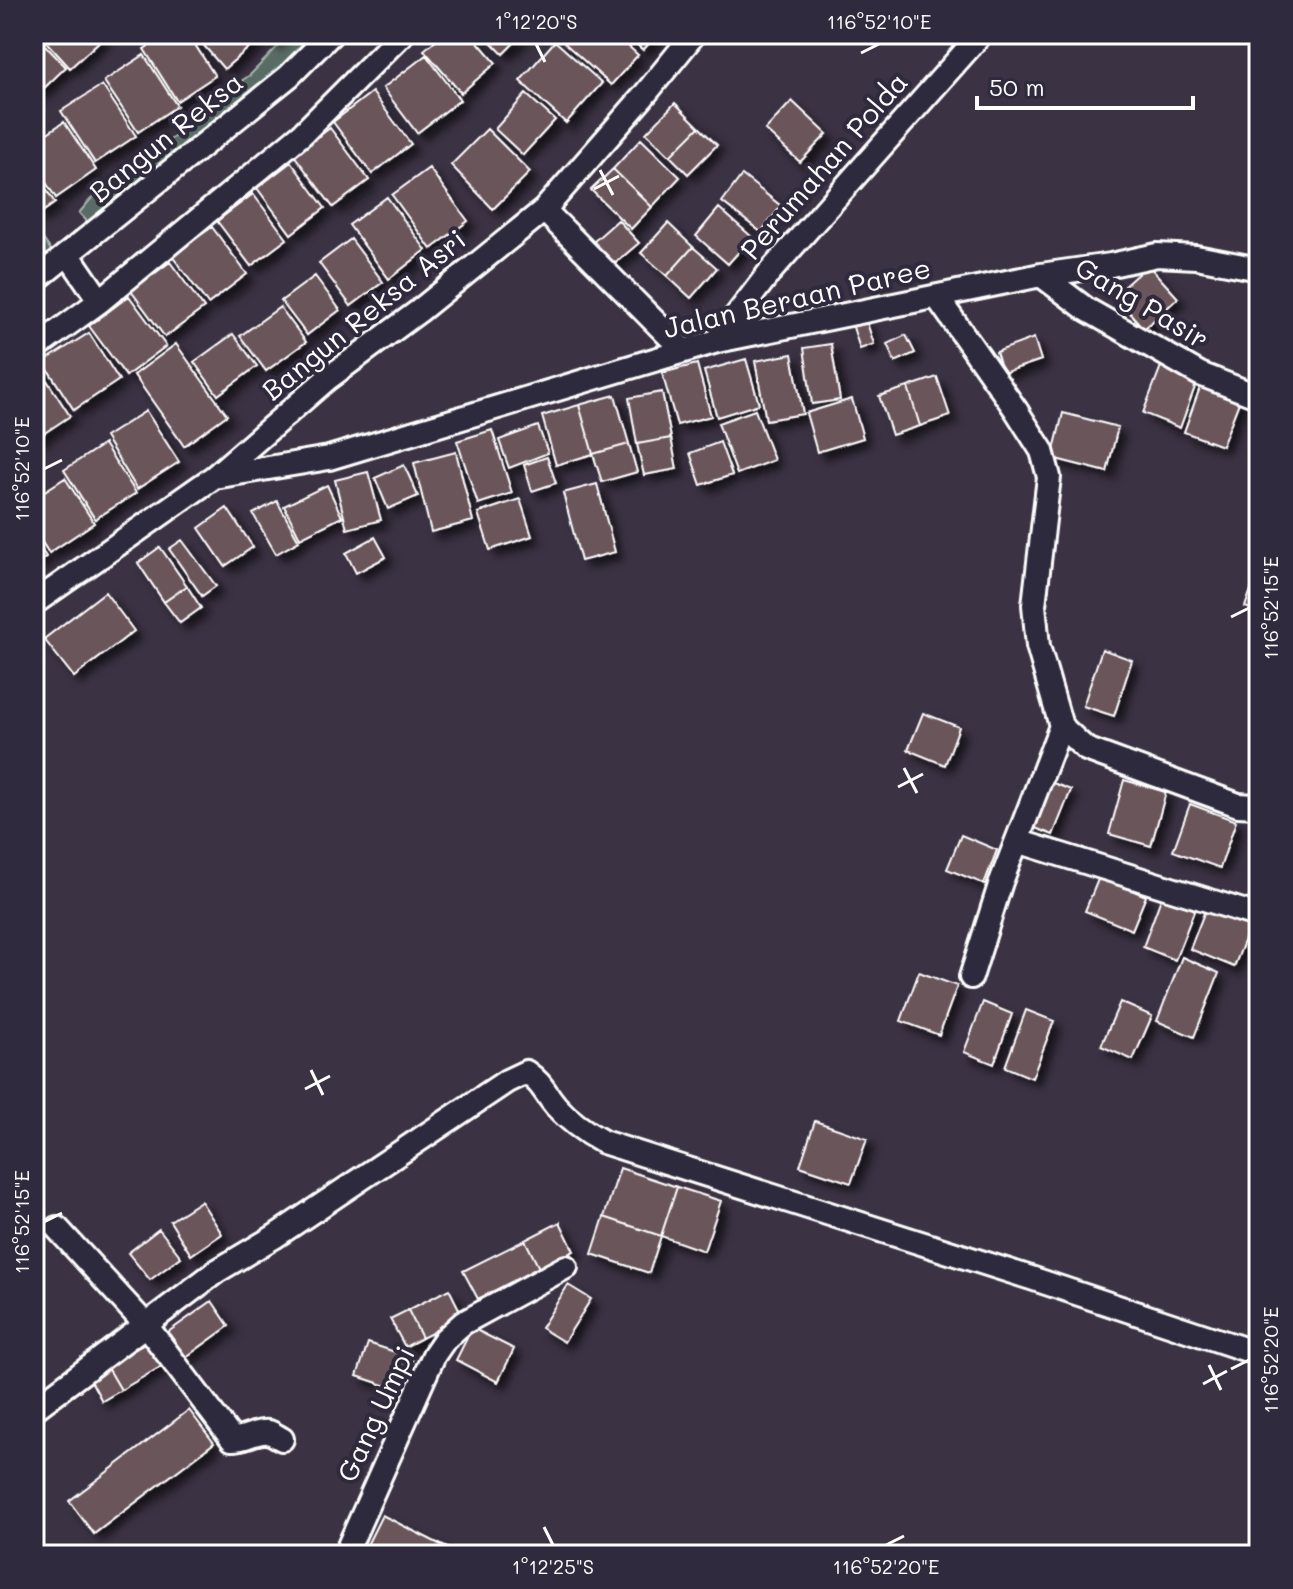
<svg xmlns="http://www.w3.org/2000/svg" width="1293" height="1589" font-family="Mali,sans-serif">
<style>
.green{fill:#596c65;stroke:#acb6b2;stroke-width:2}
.building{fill:#6a545a;stroke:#fff;stroke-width:2;filter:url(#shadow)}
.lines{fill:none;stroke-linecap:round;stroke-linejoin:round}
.street-casing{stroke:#fff;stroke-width:28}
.street{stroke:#2f2a3d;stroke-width:22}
.ticks{fill:none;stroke:#fff;stroke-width:3}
.labels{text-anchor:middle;stroke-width:8;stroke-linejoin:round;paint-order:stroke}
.street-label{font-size:28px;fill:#fff;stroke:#2f2a3d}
.neatline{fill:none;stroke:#fff;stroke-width:3}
.ticks-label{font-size:20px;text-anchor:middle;fill:#fff}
</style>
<defs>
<filter id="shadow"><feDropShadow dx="7" dy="7" stdDeviation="4" flood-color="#0009"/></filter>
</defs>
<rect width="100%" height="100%" fill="#3b3243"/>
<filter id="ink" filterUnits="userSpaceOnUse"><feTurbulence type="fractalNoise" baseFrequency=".0125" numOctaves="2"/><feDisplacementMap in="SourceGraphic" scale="16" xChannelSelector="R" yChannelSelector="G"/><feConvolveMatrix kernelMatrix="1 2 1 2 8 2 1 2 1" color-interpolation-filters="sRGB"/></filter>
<g filter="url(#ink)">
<!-- green -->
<path class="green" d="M290,34H345L102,237L79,213L90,200L121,175L196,121L228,90L250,75Z
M43,239L65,270L34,294V246Z"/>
<!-- building -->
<path class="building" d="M34,34L66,67L39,93L34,88Z
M39,34H100L103,38L70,68Z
M167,34H188L215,76L177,101L144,49Z
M194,34H255L259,39L224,69Z
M265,34H282L273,43Z
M443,34H471L496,63L461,93L424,50Z
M483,34H523L503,54Z
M566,34H615L638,55L611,85L561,40Z
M625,34H658L643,50Z
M555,41L602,83L566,123L520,81Z
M144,55L177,106L138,132L104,81Z
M426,55L460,100L417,133L383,88Z
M102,85L136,136L95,163L61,111Z
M372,92L411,144L372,174L333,122Z
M526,94L555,120L523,155L495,129Z
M792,101L827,134L800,162L765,130Z
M675,103L699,127L670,156L646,133Z
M64,122L96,170L56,198L34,164V142Z
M699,127L717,145L688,174L670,156Z
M330,128L369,180L333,207L294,155Z
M487,129L530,172L493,209L451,165Z
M641,139L680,177L652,207L613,169Z
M291,162L325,208L291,234L257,188Z
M429,168L468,221L431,249L392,195Z
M613,169L652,207L631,229L591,190Z
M34,171L55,203L34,218Z
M742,175L781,206L761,232L722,202Z
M253,194L287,239L251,266L217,221Z
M387,197L426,250L389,279L349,225Z
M719,208L752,237L728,264L696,236Z
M618,220L639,243L613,265L593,242Z
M668,223L693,247L667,276L641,253Z
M212,227L247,274L208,304L172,256Z
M351,239L383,282L351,306L319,263Z
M693,247L717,268L691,298L667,276Z
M170,262L204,308L165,337L131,291Z
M1148,265L1178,298L1144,329L1114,295Z
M315,276L340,310L307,335L281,301Z
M129,296L166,346L126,376L89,326Z
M280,307L306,342L266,371L240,336Z
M866,320L874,344L860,349L852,324Z
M89,333L119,380L74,410L43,362Z
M233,334L257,366L218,395L194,362Z
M906,335L915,353L895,362L887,344Z
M1034,338L1041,360L1003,373L996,352Z
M176,344L227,415L184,446L134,375Z
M831,344L840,400L812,404L804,348Z
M792,354L803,414L766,420L755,361Z
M746,359L759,404L717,417L704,371Z
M1163,361L1199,376L1180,428L1143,413Z
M697,364L711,416L677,425L662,373Z
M37,365L70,416L34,440V367Z
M937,377L950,416L920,426L908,387Z
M1202,382L1241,397L1222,446L1184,432Z
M908,387L920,426L892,435L879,396Z
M662,392L671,438L637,444L629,398Z
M615,395L629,444L593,454L579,405Z
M852,399L863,438L817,452L806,413Z
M579,405L593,454L556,465L542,416Z
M755,410L774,460L737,474L718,423Z
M146,411L179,462L137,489L105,437Z
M1063,413L1118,427L1107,472L1052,458Z
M538,426L548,453L509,468L499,440Z
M492,430L512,493L478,504L457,441Z
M671,438L677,469L644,475L637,444Z
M720,442L732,475L701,485L690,453Z
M104,444L136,493L95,519L64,470Z
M629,444L637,472L602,482L593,454Z
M456,452L473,521L431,532L414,463Z
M547,457L556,483L532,491L524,465Z
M404,465L418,496L388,509L375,478Z
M368,472L381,520L347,529L335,480Z
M65,478L94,523L49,553L34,530V498Z
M597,484L615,552L581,561L563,493Z
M327,485L342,517L300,538L284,506Z
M520,499L532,536L490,550L478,513Z
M277,501L299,541L276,554L253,514Z
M227,508L253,547L225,566L199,528Z
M375,537L386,557L356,573L346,553Z
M34,539L46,557L34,564Z
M182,540L216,586L202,596L169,549Z
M160,547L187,586L164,602L138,563Z
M1259,567V612L1245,607Z
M187,586L201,608L180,623L164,602Z
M105,592L134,631L74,677L44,639Z
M1102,649L1132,660L1114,716L1083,706Z
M923,713L959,727L945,765L908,750Z
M1124,780L1166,792L1151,846L1109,834Z
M1048,781L1071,790L1053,835L1030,826Z
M1190,804L1236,821L1220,868L1173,851Z
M961,835L997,850L984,884L947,869Z
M1099,877L1146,896L1132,930L1085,911Z
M1163,893L1196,906L1175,960L1143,947Z
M1208,903L1252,921L1234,967L1190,949Z
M1182,957L1219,973L1194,1037L1157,1021Z
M919,972L957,986L939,1035L901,1021Z
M983,1002L1012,1014L994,1064L964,1052Z
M1120,1002L1152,1016L1133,1060L1101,1046Z
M1026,1010L1054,1021L1032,1078L1005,1067Z
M815,1121L867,1139L851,1183L800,1166Z
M620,1168L677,1187L661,1236L604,1217Z
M677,1187L721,1201L704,1251L661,1236Z
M201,1201L222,1234L191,1255L170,1221Z
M604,1217L661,1236L649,1273L592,1254Z
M560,1222L574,1251L539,1268L525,1240Z
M159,1229L181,1257L150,1280L128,1253Z
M525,1240L539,1268L478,1299L463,1271Z
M568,1285L591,1299L564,1342L541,1328Z
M449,1289L463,1317L422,1338L408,1310Z
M212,1301L229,1326L186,1357L168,1332Z
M408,1310L422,1338L405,1347L390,1319Z
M472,1328L514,1349L498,1382L456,1360Z
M148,1342L162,1366L121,1390L107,1366Z
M368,1343L413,1358L402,1391L357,1376Z
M107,1366L121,1390L102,1401L89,1377Z
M189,1410L214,1443L94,1534L69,1501Z
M382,1515L461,1555H362Z"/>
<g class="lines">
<defs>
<path id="street" d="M544,210L684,351
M68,254L100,301
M1041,275L1086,309L1200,374L1259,397
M34,281L289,76L331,34
M937,297L1016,410L1042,451L1049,477L1034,605L1038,646L1061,726L1086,749L1238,805L1256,806L1259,805
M717,341L769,273L981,34
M34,349L100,301L302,134L402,34
M214,477L329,458L717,341L1041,275L1111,265L1157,255L1196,257L1259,269
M34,603L214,477L327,379L419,311L544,210L642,98L694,34
M1017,841L1259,916
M971,977L1001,882L1061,726
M57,1228L145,1324L232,1439C245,1440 256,1430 269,1432C274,1434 278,1437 282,1439
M34,1409L217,1271L274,1237L507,1081L526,1072C543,1084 544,1092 556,1106C570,1122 585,1132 603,1142L1031,1278L1259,1354
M345,1555L434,1355L445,1339L463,1323L566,1267"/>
</defs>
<!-- street casing -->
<use href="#street" class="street-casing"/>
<!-- street -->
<use href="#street" class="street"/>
</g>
</g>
<!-- ticks -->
<path class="ticks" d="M536,44L545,62M861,53L879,44M600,170L613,195M594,189L619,176M44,469L62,460M1231,617L1249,608M904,768L917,793M898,787L923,774M311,1070L323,1095M305,1089L330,1076M44,1222L62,1213M1209,1365L1221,1390M1231,1369L1249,1360M1203,1384L1227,1371M544,1527L553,1545M886,1545L904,1536"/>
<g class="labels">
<!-- street labels -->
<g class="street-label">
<text transform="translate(166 137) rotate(-39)" y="10">Bangun Reksa</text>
<text transform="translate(824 166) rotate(-49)" y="10">Perumahan Polda</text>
<text transform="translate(797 298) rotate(-13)" y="10">Jalan Beraan Paree</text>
<text transform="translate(1142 303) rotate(31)" y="10">Gang Pasir</text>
<text transform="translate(364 315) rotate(-39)" y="10">Bangun Reksa Asri</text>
<text transform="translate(376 1414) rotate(-65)" y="10">Gang Umpi</text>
</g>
</g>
<!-- margin -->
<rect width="1293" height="1589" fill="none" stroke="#2f2a3d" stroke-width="88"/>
<!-- scale -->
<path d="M977 96v12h216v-12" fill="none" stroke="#ffffff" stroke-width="4"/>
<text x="989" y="96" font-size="24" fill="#ffffff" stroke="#2f2a3d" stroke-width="6" paint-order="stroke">50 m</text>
<rect x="44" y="44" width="1205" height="1501" class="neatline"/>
<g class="ticks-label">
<text x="536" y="29">1°12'20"S</text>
<text x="879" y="29">116°52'10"E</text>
<text transform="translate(22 469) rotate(-90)" y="7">116°52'10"E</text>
<text transform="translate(1271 608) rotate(-90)" y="7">116°52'15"E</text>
<text transform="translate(22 1222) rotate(-90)" y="7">116°52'15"E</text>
<text transform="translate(1271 1360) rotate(-90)" y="7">116°52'20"E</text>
<text x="553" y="1574">1°12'25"S</text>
<text x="886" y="1574">116°52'20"E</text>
</g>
</svg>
